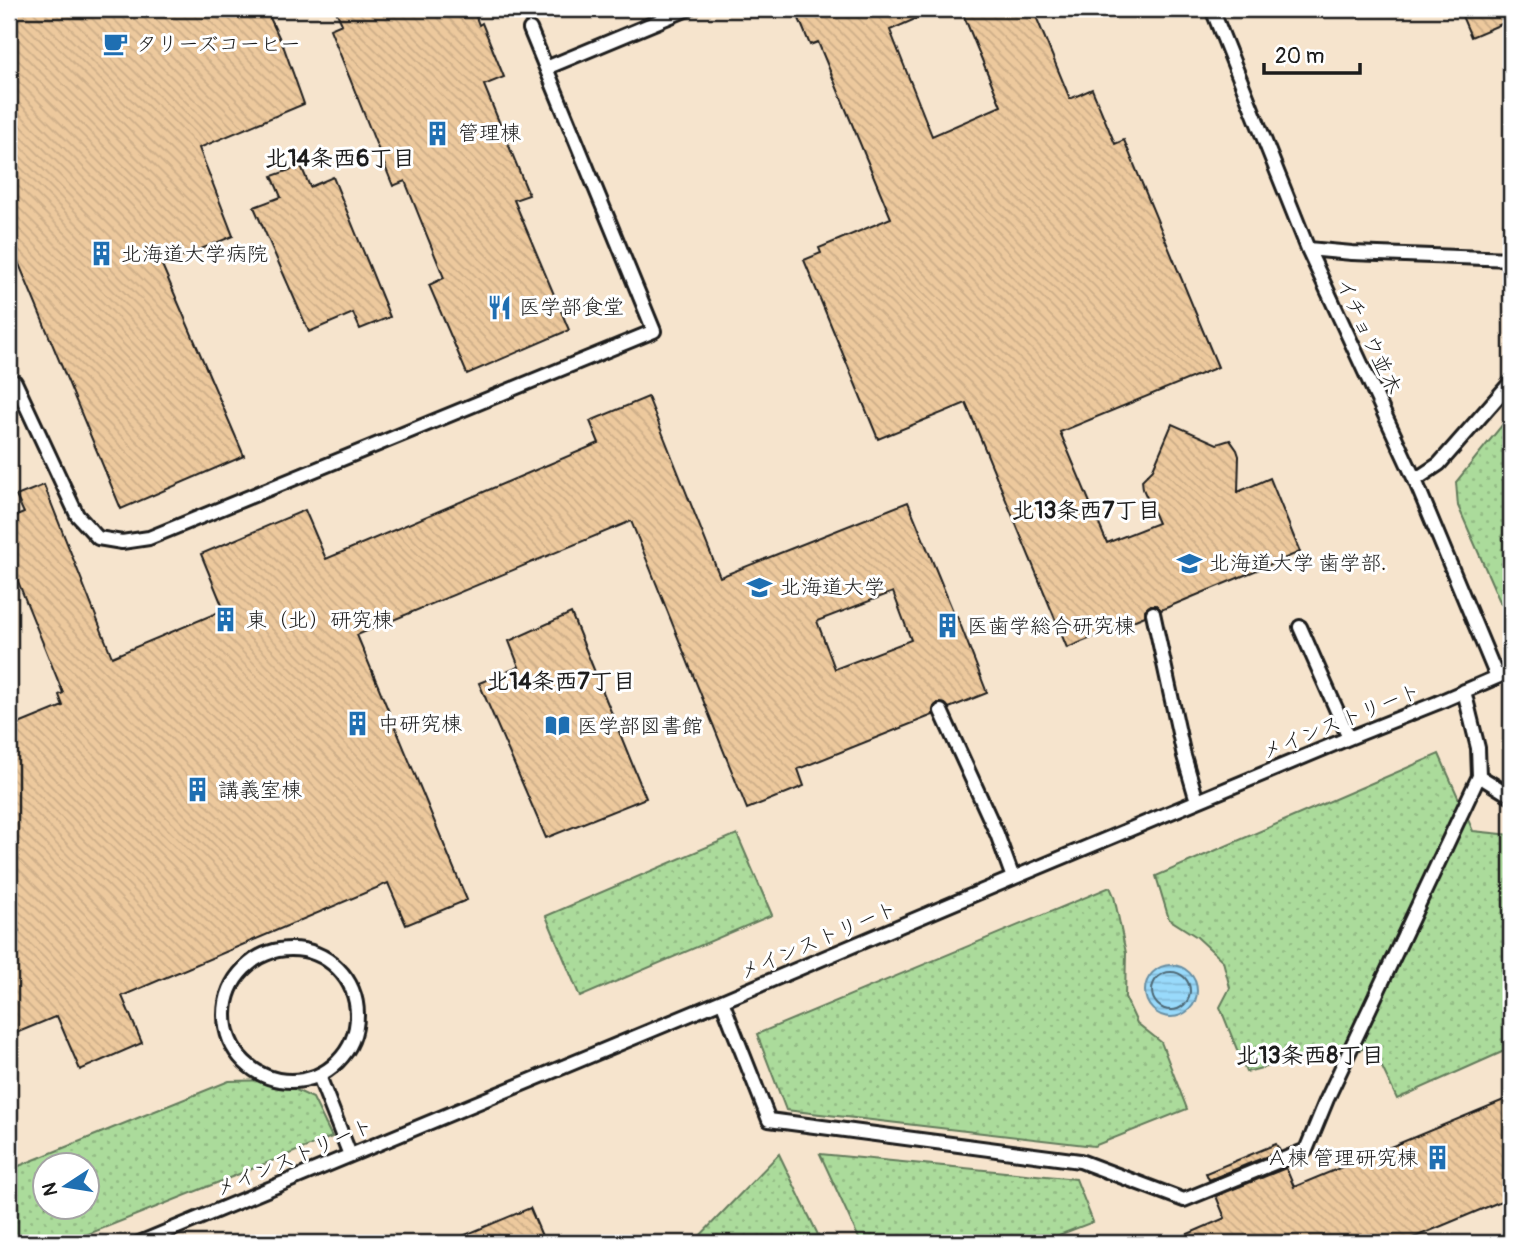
<svg xmlns="http://www.w3.org/2000/svg" width="1520" height="1252" font-family="Pangolin,'Klee One',sans-serif">
<style>
.built{fill:#f6e4cd;fill-rule:evenodd}
.grass{fill:url(#grass-dots);stroke:#647c5c;stroke-width:2;fill-rule:evenodd}
.water{fill:url(#water-rules);stroke:#678ea2;stroke-width:2}
.lines{fill:none;stroke-linecap:round;stroke-linejoin:round}
.shore{stroke:#4e6875;stroke-width:2}
.building{fill:url(#building-back-hatch);stroke:#1c1c1c;stroke-width:2;fill-rule:evenodd}
.service-casing{stroke:#1c1c1c;stroke-width:18}
.service{stroke:#fff;stroke-width:12}
.labels{text-anchor:middle;stroke-width:6;stroke-linejoin:round;paint-order:stroke}
.poi-label{font-size:21px;fill:#1c1c1c;stroke:#fff;text-anchor:start}
.street-label{font-size:21px;fill:#1c1c1c;stroke:#fff}
.neighbourhood-label{font-size:23px;font-weight:bold;fill:#1c1c1c;stroke:#fff}
</style>
<defs>
<pattern id="grass-dots" width="8" height="8" patternUnits="userSpaceOnUse" patternTransform="scale(1.75)"><rect width="8" height="8" fill="#abdb9b"/><path d="M2 2h.1M6 6h.1" fill="none" stroke="#93bb85" stroke-width="1.8" stroke-linecap="round"/></pattern>
<pattern id="water-rules" width="6" height="5" patternUnits="userSpaceOnUse" patternTransform="scale(1.75)"><rect width="6" height="5" fill="#99dafb"/><path d="M0 2.5h6" fill="none" stroke="#83bad7"/></pattern>
<pattern id="building-back-hatch" width="6" height="6" patternUnits="userSpaceOnUse" patternTransform="scale(1.75)"><rect width="6" height="6" fill="#edc99d"/><path d="M-1 5l2 2M0 0l6 6M5-1l2 2" fill="none" stroke="#cbac87"/></pattern>
</defs>
<rect width="100%" height="100%" fill="#faefe2"/>
<filter id="ink" filterUnits="userSpaceOnUse"><feTurbulence type="fractalNoise" baseFrequency=".0143" numOctaves="2"/><feDisplacementMap in="SourceGraphic" scale="14" xChannelSelector="R" yChannelSelector="G"/><feConvolveMatrix kernelMatrix="1 2 1 2 8 2 1 2 1" color-interpolation-filters="sRGB"/></filter>
<g filter="url(#ink)">
<!-- built -->
<path class="built" d="M9,9H1511V1243H9ZM46,1164H88V1206H46Z"/>
<!-- grass -->
<path class="grass" d="M1511,414V610L1501,604L1458,506L1456,482Z
M1439,754L1473,831L1511,835V1048L1397,1099L1372,1046L1325,1061L1302,1058L1246,1072L1220,1007L1230,988L1223,961L1197,937L1169,919L1156,876Z
M737,834L772,915L580,997L546,916Z
M1110,887L1114,896L1126,953L1125,997L1137,1023L1161,1042L1187,1109L1094,1146L786,1110L757,1034Z
M275,1080L313,1098L332,1137L66,1243H11L9,1239V1170L229,1081ZM88,1164V1206H46V1164Z
M779,1154L822,1243H693Z
M820,1154L1076,1179L1093,1222L1038,1243H861Z"/>
<!-- water -->
<path class="water" d="M1145 991a26 26 0 1 1 52 0a26 26 0 1 1-52 0Z"/>
<g class="lines">
<!-- shore -->
<path class="shore" d="M1152 991a19 19 0 1 1 38 0a19 19 0 1 1-38 0Z"/>
</g>
<!-- building -->
<path class="building" d="M9,9H266L284,48L304,104L199,148L233,236L162,265L244,456L121,509L9,240Z
M335,9H473L479,25L482,23L504,77L484,85L529,195L514,200L569,330L467,374L429,285L444,278L405,181L393,186L330,29L342,24Z
M795,9H938L890,30L932,136L1001,106L961,9H1033L1070,99L1092,89L1115,144L1124,140L1218,367L1060,432L1107,543L1158,523L1143,489L1142,480L1153,469L1172,424L1217,444L1230,440L1237,450L1239,456L1238,492L1270,478L1300,552L1161,610L1156,605H1151L1145,610V616L1067,648L966,403L878,439L804,260L821,253L819,248L891,218L818,42L810,45Z
M1459,9H1511V20L1471,37Z
M301,166L310,187L333,177L390,317L360,329L353,313L309,332L254,207L281,197L272,176Z
M648,397L720,577L908,502L955,616H957L987,693L949,708L945,704L938,703L934,707L933,715L798,769L804,786L747,809L631,521L357,635L467,900L406,925L388,883L122,996L142,1043L80,1070L57,1016L9,1036V935L19,931L9,905V728L63,706L59,695L63,693L9,559V519L24,513L16,496L44,485L112,657L224,610L201,554L305,510L326,559L599,443L590,421ZM893,592L911,640L835,669L817,621Z
M571,613L646,798L546,838L479,683L519,667L509,641Z
M1511,1097V1197L1401,1243H1167L1225,1218L1216,1196L1286,1168L1294,1187Z
M1276,1144L1280,1151L1209,1180L1206,1173Z
M530,1208L545,1243H446Z"/>
<g class="lines">
<defs>
<path id="service" d="M1212,9L1308,249L1415,480L1497,677
M546,68L688,9
M1308,249L1352,253L1511,259
M9,384L15,382L77,515L98,538L122,542L149,538L654,331L530,29
M1415,480L1439,464L1511,382
M1153,613L1184,756L1197,801
M1300,627L1349,738
M941,711L997,834L1013,878
M1479,776L1511,796
M225 1015a66 66 0 1 1 132 0a66 66 0 1 1-132 0Z
M722,1001L769,1120L1080,1161L1184,1200L1306,1150L1327,1099L1479,776L1478,748L1464,691
M319,1076L350,1155
M139,1243L722,1001L1013,878L1349,738L1437,703L1511,671"/>
</defs>
<!-- service casing -->
<use href="#service" class="service-casing"/>
<!-- service -->
<use href="#service" class="service"/>
</g>
</g>
<!-- icons -->
<defs>
<symbol id="cafe-bare" viewBox="-9 -9 18 18"><path d="M-5.5-4.5H6V0H3Q3 3.5 0 3.5H-2.5Q-5.5 3.5-5.5 0ZM3-3.2v2h1.7v-2ZM-6 4.5H4V6H-6Z" fill="#1f6fb2" stroke="#fff" stroke-width="2.5" paint-order="stroke"/></symbol>
<symbol id="building-bare" viewBox="-9 -9 18 18"><path d="M-4-6H4V6H1V3H-1V6H-4ZM-2.5-4.3h1.7v1.8h-1.7ZM.8-4.3h1.7v1.8H.8ZM-2.5-1h1.7V.8h-1.7ZM.8-1h1.7V.8H.8Z" fill="#1f6fb2" stroke="#fff" stroke-width="2.5" paint-order="stroke"/></symbol>
<symbol id="restaurant-bare" viewBox="-9 -9 18 18"><path d="M-5-6h1v4h1v-4h1v4h1v-4h1v5L-1.5 .5V6h-2V.5L-5-1ZM5-6V6H3V1.5H1.5Q1.5-4 5-6Z" fill="#1f6fb2" stroke="#fff" stroke-width="2.5" paint-order="stroke"/></symbol>
<symbol id="university-bare" viewBox="-9 -9 18 18"><path d="M0-5L7-2L0 1L-7-2ZM-4 1L0 2.5L4 1V4Q0 6-4 4Z" fill="#1f6fb2" stroke="#fff" stroke-width="2.5" paint-order="stroke"/></symbol>
<symbol id="library-bare" viewBox="-9 -9 18 18"><path d="M-6-4Q-3-5.5-.7-3.5V5Q-3 3-6 4ZM6-4Q3-5.5 .7-3.5V5Q3 3 6 4Z" fill="#1f6fb2" stroke="#fff" stroke-width="2.5" paint-order="stroke"/></symbol>
</defs>
<g fill-rule="evenodd">
<use href="#cafe-bare" x="98" y="26" width="35" height="35"/>
<use href="#building-bare" x="420" y="116" width="35" height="35"/>
<use href="#building-bare" x="84" y="236" width="35" height="35"/>
<use href="#restaurant-bare" x="482" y="290" width="35" height="35"/>
<use href="#university-bare" x="1172" y="546" width="35" height="35"/>
<use href="#university-bare" x="742" y="570" width="35" height="35"/>
<use href="#building-bare" x="208" y="602" width="35" height="35"/>
<use href="#building-bare" x="930" y="608" width="35" height="35"/>
<use href="#building-bare" x="340" y="706" width="35" height="35"/>
<use href="#library-bare" x="540" y="708" width="35" height="35"/>
<use href="#building-bare" x="180" y="772" width="35" height="35"/>
<use href="#building-bare" x="1420" y="1140" width="35" height="35"/>
</g>
<g class="labels">
<!-- poi labels -->
<g class="poi-label">
<text x="136" y="51">タリーズコーヒー</text>
<text x="458" y="140">管理棟</text>
<text x="121" y="261">北海道大学病院</text>
<text x="519" y="314">医学部食堂</text>
<text x="1209" y="570">北海道大学 歯学部.</text>
<text x="780" y="594">北海道大学</text>
<text x="246" y="627">東（北）研究棟</text>
<text x="967" y="633">医歯学総合研究棟</text>
<text x="378" y="731">中研究棟</text>
<text x="577" y="733">医学部図書館</text>
<text x="218" y="797">講義室棟</text>
<text x="1418" y="1165" text-anchor="end">Ａ棟 管理研究棟</text>
</g>
<!-- street labels -->
<g class="street-label">
<text transform="translate(1369 336) rotate(65)" y="7">イチョウ並木</text>
<text transform="translate(1341 721) rotate(-22)" y="7">メインストリート</text>
<text transform="translate(818 940) rotate(-23)" y="7">メインストリート</text>
<text transform="translate(294 1157) rotate(-23)" y="7">メインストリート</text>
</g>
<!-- neighbourhood labels -->
<g class="neighbourhood-label">
<text x="340" y="166">北14条西6丁目</text>
<text x="1086" y="518">北13条西7丁目</text>
<text x="561" y="689">北14条西7丁目</text>
<text x="1310" y="1063">北13条西8丁目</text>
</g>
</g>
<!-- margin -->
<rect width="1520" height="1252" fill="none" stroke="#fff" stroke-width="35"/>
<rect x="18" y="18" width="1485" height="1217" fill="none" stroke="#1c1c1c" stroke-width="2.5" filter="url(#ink)"/>
<!-- north arrow -->
<g transform="translate(66 1186) rotate(258)"><circle r="33" fill="#ffffff" stroke="#a4a4a4" stroke-width="2"/>
<path d="M0-5L12 26L0 18L-12 26Z" fill="#1f6fb2"/>
<text y="-10" font-size="19" font-weight="bold" text-anchor="middle" fill="#1c1c1c">N</text>
</g>
<!-- scale -->
<path d="M1264 63v10h96v-10" fill="none" stroke="#1c1c1c" stroke-width="3.5"/>
<text x="1275" y="63" font-size="21" fill="#1c1c1c" stroke="#ffffff" stroke-width="5" paint-order="stroke">20 m</text>
</svg>
